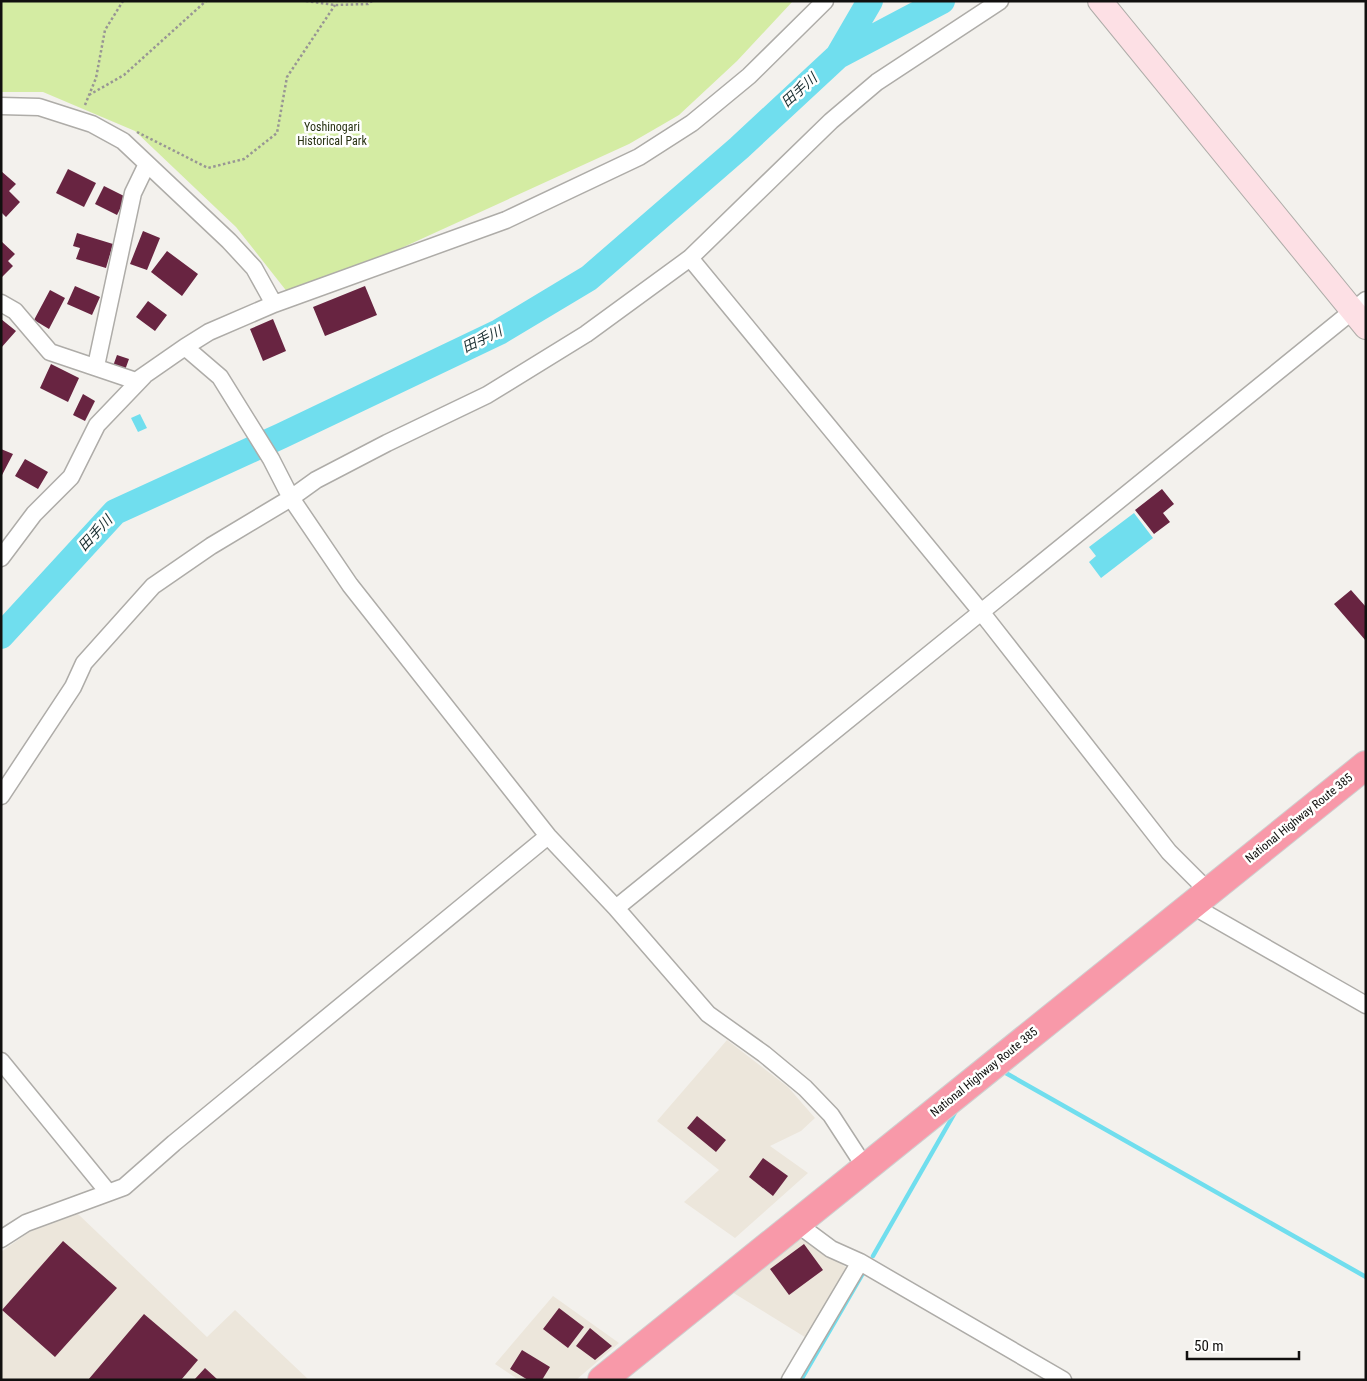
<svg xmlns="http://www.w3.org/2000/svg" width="1367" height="1381" font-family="'Roboto Condensed','Noto Sans JP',sans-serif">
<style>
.built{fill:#ece6db}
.green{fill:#d4eca3}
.water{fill:#70deee}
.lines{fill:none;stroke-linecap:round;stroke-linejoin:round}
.stream{stroke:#70deee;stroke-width:4.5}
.river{stroke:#70deee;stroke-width:26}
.building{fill:#682441}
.street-casing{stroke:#aeaca8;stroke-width:19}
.secondary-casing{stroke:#aeaca8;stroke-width:26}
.highway-casing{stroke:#cfcfcf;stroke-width:30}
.path{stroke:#989694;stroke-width:2.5;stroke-dasharray:2.5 2.5;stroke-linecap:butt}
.street{stroke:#fff;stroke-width:16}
.secondary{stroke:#fde0e5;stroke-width:24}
.highway{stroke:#f899a9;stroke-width:28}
.labels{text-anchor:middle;stroke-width:5;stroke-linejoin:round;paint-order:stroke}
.park-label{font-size:12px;fill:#283212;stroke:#fffffe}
.street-label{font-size:12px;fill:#11100f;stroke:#fffffe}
.water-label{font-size:14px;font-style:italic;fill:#192d30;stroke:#fffffe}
</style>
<rect width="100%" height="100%" fill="#f3f1ed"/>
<!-- built -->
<path class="built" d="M727,1040L788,1087L815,1118L801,1131L770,1146L808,1173L735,1238L684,1202L719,1170L657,1121Z
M78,1214L207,1337L235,1310L309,1380H1V1252L29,1232Z
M801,1235L851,1271L808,1339L732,1292Z
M553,1296L619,1343L576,1380H519L495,1364Z"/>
<!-- green -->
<path class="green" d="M1,1H793L737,61L679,115L629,144L292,298L236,227L135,131L43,92H1Z"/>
<!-- water -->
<path class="water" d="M140,414L147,428L138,432L131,418Z
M1134,513L1153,538L1101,578L1089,562L1096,556L1089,547Z"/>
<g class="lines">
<!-- stream -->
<path class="stream" d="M1002,1073L1004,1072L1366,1277
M873,1256L957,1109
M801,1380L863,1273"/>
<!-- river -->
<path class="river" d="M838,56L870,1
M1,636L115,512L281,436L499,332L589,278L739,148L838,56L942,1"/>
</g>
<!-- building -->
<path class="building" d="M68,169L96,183L84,207L56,193Z
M1,171L16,184L9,191L20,202L6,217L1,212Z
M104,186L126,197L117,215L95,204Z
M143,231L160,238L147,270L130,264Z
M77,233L113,244L106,268L76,259L80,248L73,246Z
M1,241L15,254L8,261L13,266L1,278Z
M167,251L198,274L182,296L151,272Z
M75,286L100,297L92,315L67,304Z
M365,286L377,315L325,336L313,307Z
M50,290L65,298L49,329L34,320Z
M148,301L167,315L155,331L136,317Z
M1,319L16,331L1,348Z
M273,319L286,351L263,361L250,329Z
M117,355L129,359L125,370L113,366Z
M51,364L79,378L68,402L40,388Z
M83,394L95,401L85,421L73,415Z
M1,449L13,454L1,477Z
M25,459L48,472L38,489L15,476Z
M1162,489L1174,504L1163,513L1170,522L1154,534L1135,510Z
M1351,590L1366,607V641L1334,604Z
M697,1116L726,1140L716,1152L687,1128Z
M763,1158L788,1176L773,1196L749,1177Z
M63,1241L117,1288L55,1357L2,1310Z
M804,1244L823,1270L789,1295L770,1269Z
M559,1308L584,1327L568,1348L543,1329Z
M144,1314L198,1360L181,1380H88Z
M590,1328L612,1346L595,1360L576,1346Z
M522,1350L550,1367L542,1380H528L510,1369Z
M205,1368L218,1380H194Z"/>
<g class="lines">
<defs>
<path id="street" d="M1,106L39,107L92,124L123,141L229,241L254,268L274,304
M690,258L982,613L1169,852L1208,891
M1,303L15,311L50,352L136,381L185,347L220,377L271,459L291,498L350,585L548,836L616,908L708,1014L764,1054L805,1088L831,1115L859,1158L870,1163
M185,347L209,332L274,304L506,220L639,157L692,123L749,76L825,1
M96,366L133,193L147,164
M1,558L34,514L71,477L97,425L144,376
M1,796L73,687L84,663L153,586L211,546L291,498L316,480L387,443L487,395L586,334L690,258L831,121L877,82L1000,1
M1191,905L1366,1005
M616,908L1366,300
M1,1061L108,1192
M796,1223L831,1249L860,1262L1063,1380
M1,1239L26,1223L124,1187L174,1143L548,836
M790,1380L860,1262"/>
<path id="secondary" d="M1100,1L1366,327"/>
<path id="highway" d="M602,1380L1366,765"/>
</defs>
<!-- street casing -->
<use href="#street" class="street-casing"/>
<!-- secondary casing -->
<use href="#secondary" class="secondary-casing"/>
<!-- highway casing -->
<use href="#highway" class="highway-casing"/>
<!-- path -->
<path class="path" d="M306,1L335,5L368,4L372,1
M89,95L124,75L206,1
M85,105L96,78L105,30L123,1
M137,132L208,168L244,159L277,133L287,77L335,5"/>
<!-- street -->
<use href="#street" class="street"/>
<!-- secondary -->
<use href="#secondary" class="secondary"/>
<!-- highway -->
<use href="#highway" class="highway"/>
</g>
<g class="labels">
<!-- park labels -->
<g class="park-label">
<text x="332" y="131">Yoshinogari<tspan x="332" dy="14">Historical Park</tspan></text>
</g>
<!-- street labels -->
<g class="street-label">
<text transform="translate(1299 818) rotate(-39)" y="4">National Highway Route 385</text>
<text transform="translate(984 1072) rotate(-39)" y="4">National Highway Route 385</text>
</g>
<!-- water labels -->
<g class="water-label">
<text transform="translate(799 90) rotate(-42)" y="5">田手川</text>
<text transform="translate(482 339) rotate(-26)" y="5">田手川</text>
<text transform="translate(95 533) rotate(-47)" y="5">田手川</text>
</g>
</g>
<!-- border -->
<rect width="1367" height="1381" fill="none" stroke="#11100f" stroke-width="5"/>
<!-- scale -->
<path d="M1187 1351v8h112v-8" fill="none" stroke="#11100f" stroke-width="2.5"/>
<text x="1194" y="1351" font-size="15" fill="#11100f" stroke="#fffffe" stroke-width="4" paint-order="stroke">50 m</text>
</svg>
